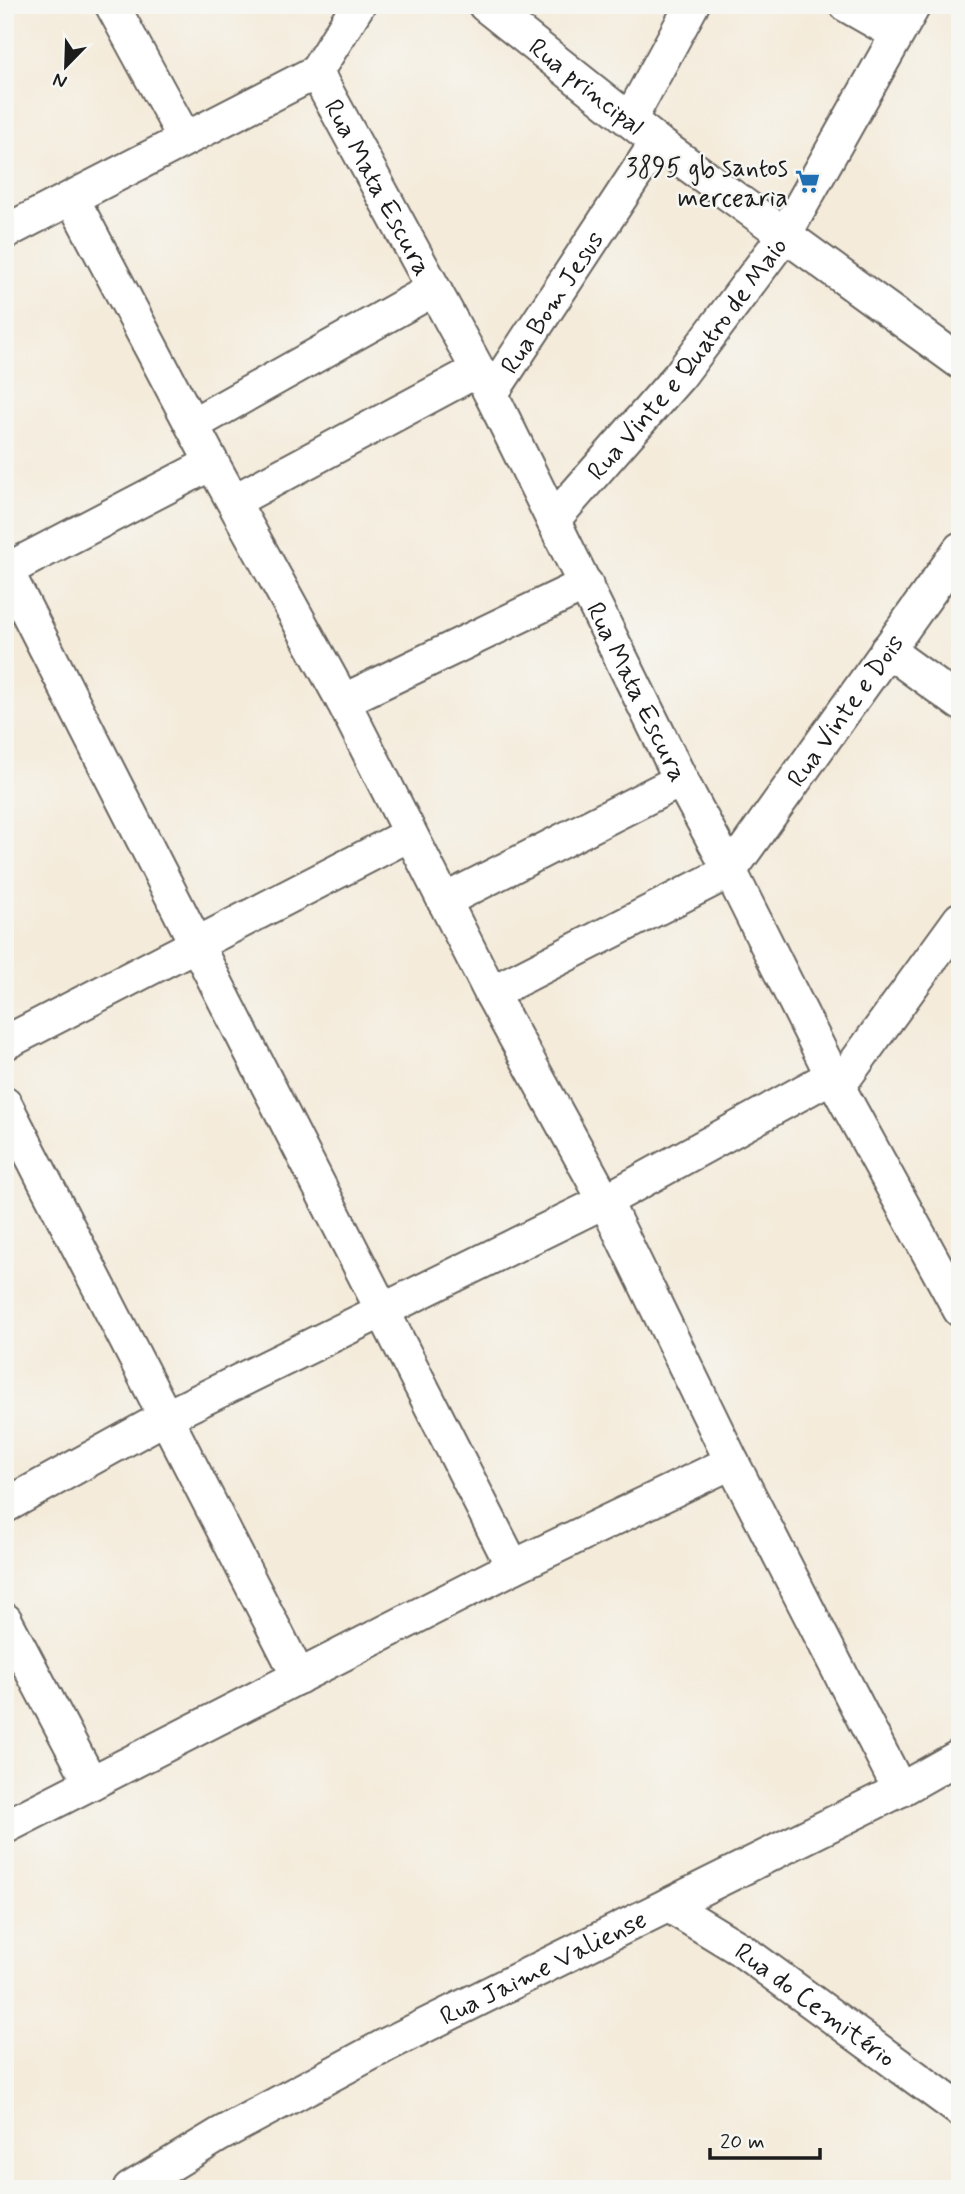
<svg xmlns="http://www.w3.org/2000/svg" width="965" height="2194" font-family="Mynerve,sans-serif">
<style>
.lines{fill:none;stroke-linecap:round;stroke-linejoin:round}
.street-casing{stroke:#68645e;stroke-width:37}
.street{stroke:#fff;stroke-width:33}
.labels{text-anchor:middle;stroke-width:5;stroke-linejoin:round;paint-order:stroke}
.street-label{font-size:26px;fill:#1c1c1c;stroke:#f6f6f2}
.poi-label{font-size:26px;fill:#1c1c1c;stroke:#f6f6f2;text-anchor:end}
</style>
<rect width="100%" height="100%" fill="#f6f6f2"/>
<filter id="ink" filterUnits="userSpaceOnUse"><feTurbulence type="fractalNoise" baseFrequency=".0143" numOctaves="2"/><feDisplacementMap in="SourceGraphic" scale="14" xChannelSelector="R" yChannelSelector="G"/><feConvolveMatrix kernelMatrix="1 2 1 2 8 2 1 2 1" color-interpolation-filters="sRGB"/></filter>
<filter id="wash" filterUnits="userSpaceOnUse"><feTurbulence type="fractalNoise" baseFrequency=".00686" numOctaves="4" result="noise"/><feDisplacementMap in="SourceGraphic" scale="28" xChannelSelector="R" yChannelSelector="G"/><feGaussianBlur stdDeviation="1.57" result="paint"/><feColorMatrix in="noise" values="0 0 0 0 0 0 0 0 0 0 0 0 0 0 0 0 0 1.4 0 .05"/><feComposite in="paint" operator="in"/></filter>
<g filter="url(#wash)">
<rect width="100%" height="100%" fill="#f4ebda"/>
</g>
<g filter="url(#ink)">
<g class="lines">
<defs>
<g id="street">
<path d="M112,5L185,139"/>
<path id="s1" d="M485,5L657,142L960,362"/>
<path d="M846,5L897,34"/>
<path id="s2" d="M316,72L491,394L681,780L730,871L838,1087L960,1310"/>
<path d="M316,72L358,5"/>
<path d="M630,119L692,5"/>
<path d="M72,198L212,463L343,701L491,993L605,1201L732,1462L900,1790"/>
<path d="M5,232L316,72"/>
<path id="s3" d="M491,394L657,142"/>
<path d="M192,425L434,289"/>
<path d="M234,501L478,370"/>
<path id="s4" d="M553,520L680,375L784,236L914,5"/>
<path d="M5,568L513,1567"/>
<path d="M5,571L212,463"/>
<path d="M887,650L960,703"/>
<path d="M343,701L586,584"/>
<path d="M444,901L681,780"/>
<path id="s5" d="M491,993L730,871L960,549"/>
<path d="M5,1043L410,834"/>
<path d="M838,1087L960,919"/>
<path d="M5,1104L299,1677"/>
<path d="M5,1506L166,1417L605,1201L832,1076"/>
<path d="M5,1620L91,1783"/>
<path d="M5,1827L513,1567L732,1462"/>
<path id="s6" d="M668,1905L740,1949L960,2110"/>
<path id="s7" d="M130,2189L219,2135L388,2044L900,1790L960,1756"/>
</g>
</defs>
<!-- street casing -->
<use href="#street" class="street-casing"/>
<!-- street -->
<use href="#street" class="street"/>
</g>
</g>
<!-- icons -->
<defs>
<symbol id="supermarket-bare" viewBox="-9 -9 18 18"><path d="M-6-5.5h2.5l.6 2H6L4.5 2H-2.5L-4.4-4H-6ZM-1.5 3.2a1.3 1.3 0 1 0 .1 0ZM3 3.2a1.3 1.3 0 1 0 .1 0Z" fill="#1f6fb2" stroke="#f6f6f2" stroke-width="2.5" paint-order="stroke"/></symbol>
</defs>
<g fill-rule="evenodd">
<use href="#supermarket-bare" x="790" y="164" width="35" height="35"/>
</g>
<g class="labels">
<!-- street labels -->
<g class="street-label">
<text dy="9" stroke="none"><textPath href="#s1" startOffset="130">Rua principal</textPath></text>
<text dy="9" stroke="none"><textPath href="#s2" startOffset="131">Rua Mata Escura</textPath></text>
<text dy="9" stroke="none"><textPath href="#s3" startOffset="110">Rua Bom Jesus</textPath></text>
<text dy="9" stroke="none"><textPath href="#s4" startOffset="210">Rua Vinte e Quatro de Maio</textPath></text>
<text dy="9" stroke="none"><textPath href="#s2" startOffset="698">Rua Mata Escura</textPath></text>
<text dy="9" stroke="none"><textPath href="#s5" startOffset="466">Rua Vinte e Dois</textPath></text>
<text dy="9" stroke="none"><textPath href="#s7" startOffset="469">Rua Jaime Valiense</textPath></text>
<text dy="9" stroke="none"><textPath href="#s6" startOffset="178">Rua do Cemitério</textPath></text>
</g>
<!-- poi labels -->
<g class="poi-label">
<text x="788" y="176">3895 gb santos<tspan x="788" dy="30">mercearia</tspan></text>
</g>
</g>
<!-- margin -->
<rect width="965" height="2194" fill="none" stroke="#f6f6f2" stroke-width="28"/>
<!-- north arrow -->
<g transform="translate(66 66) rotate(203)" stroke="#f6f6f2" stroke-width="5" paint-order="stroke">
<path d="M0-5L12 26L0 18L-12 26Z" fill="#1c1c1c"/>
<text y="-10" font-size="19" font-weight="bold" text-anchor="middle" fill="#1c1c1c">N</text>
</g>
<!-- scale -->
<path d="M710 2148v10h110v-10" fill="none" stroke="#1c1c1c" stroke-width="3.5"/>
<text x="720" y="2148" font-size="21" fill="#1c1c1c" stroke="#f6f6f2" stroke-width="5" paint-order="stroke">20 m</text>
</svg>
